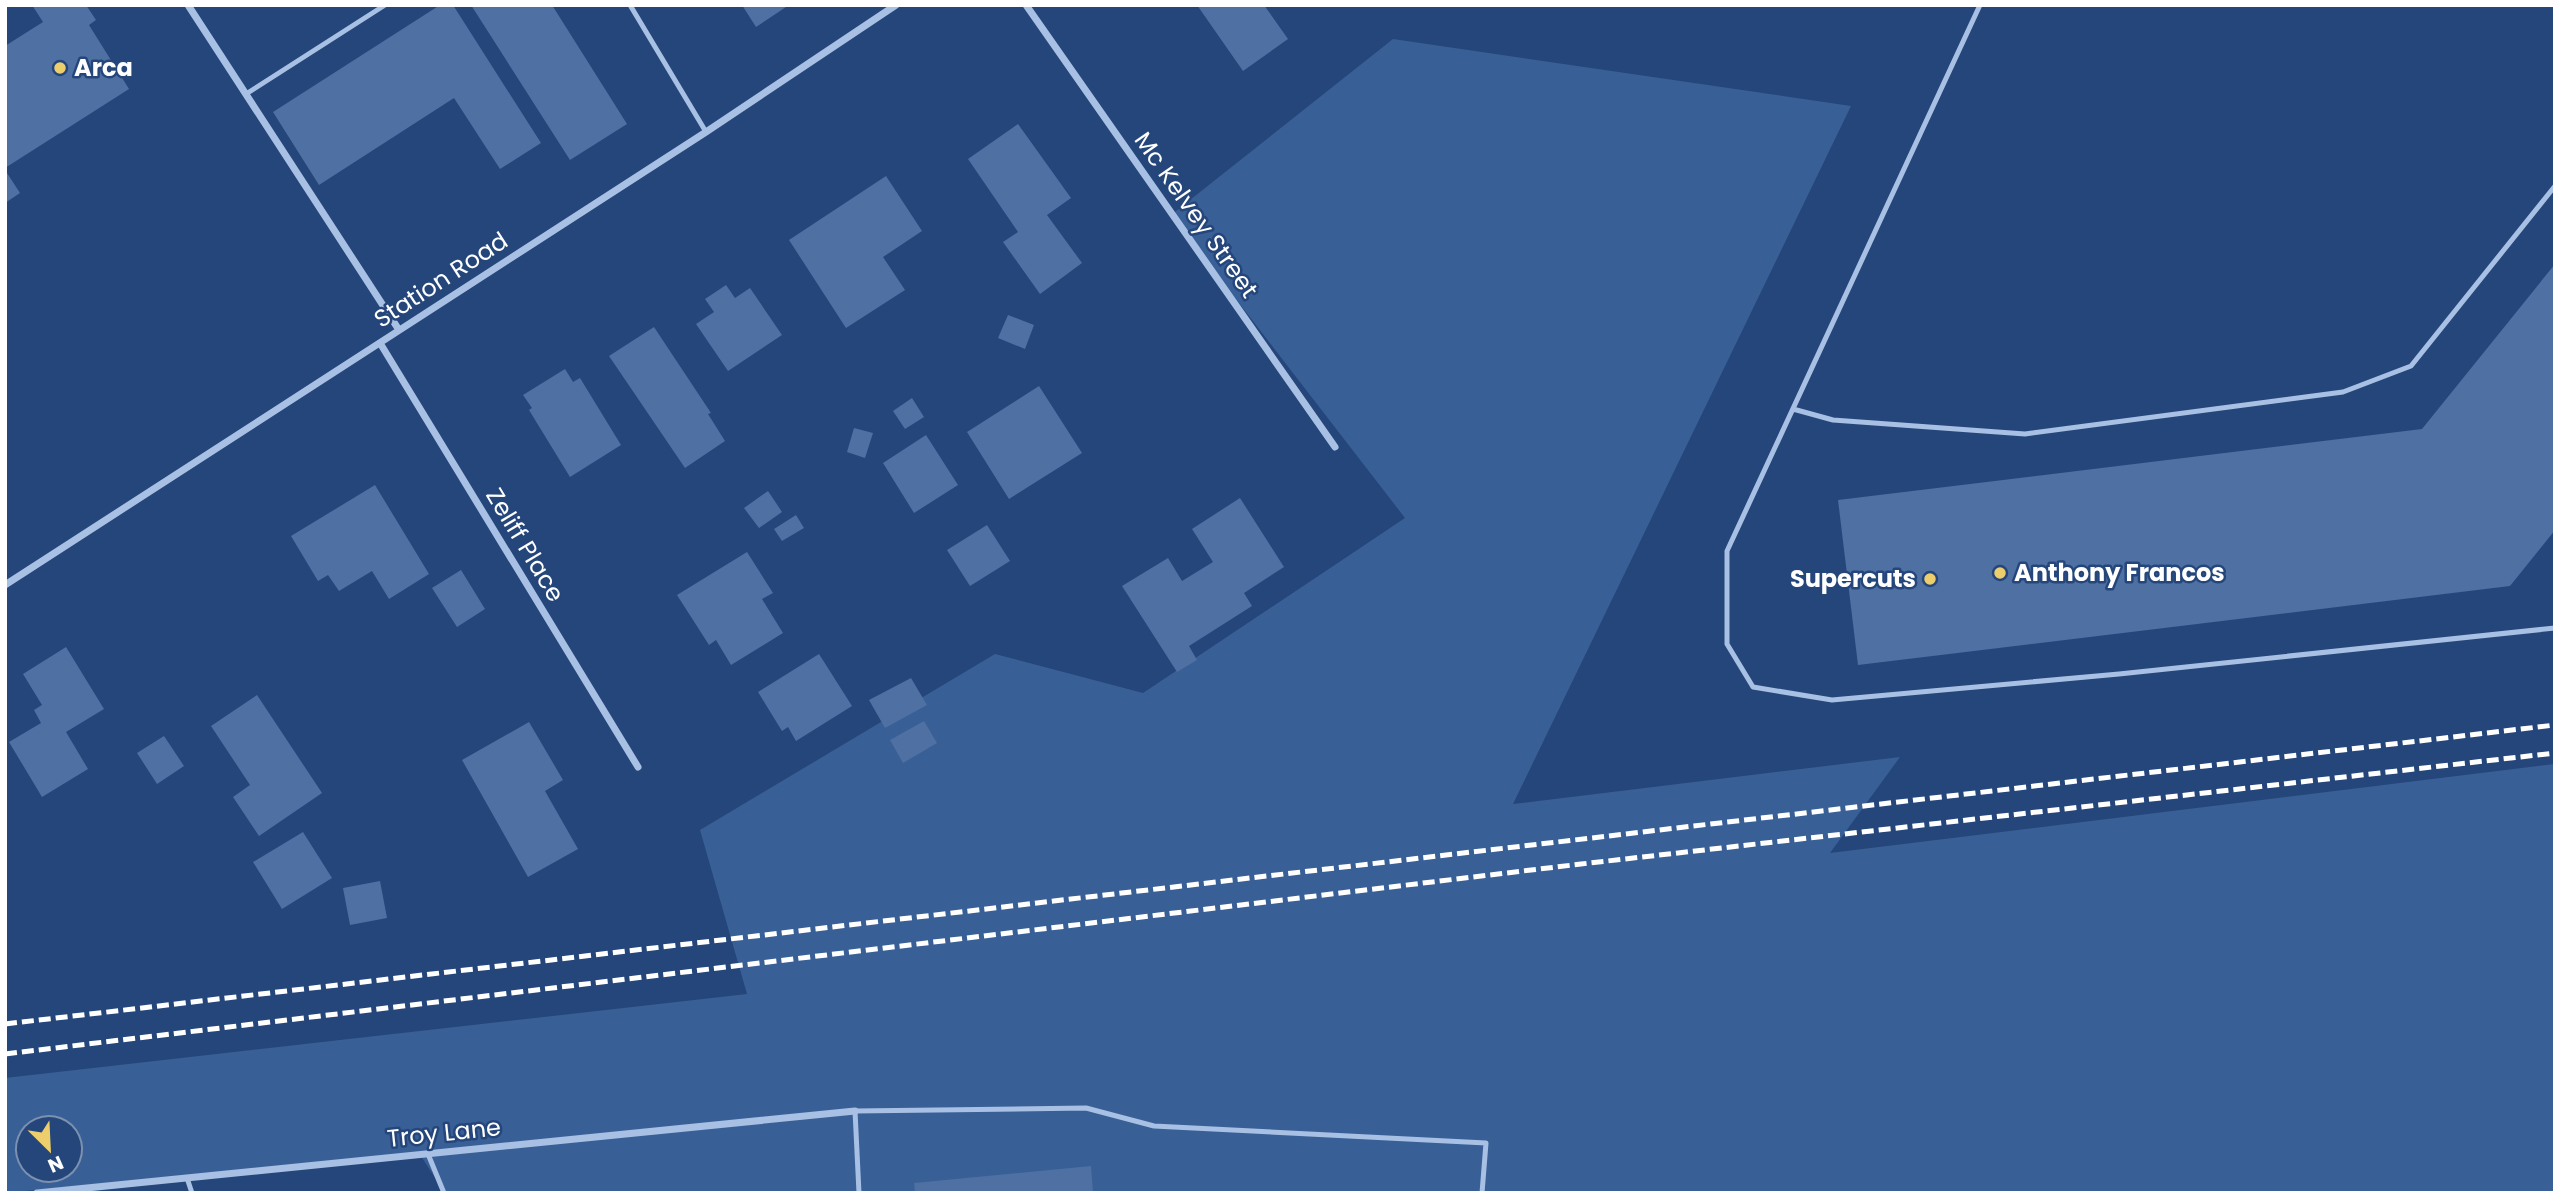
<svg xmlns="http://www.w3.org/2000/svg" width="2560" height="1198" font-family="Poppins,sans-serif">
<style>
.green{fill:#395f97;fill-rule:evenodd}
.building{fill:#4e70a3}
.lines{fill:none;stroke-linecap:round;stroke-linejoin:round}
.lane{stroke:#a8c0e4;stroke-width:5}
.street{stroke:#a8c0e4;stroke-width:7}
.rail{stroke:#fff;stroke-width:5;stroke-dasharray:12 5;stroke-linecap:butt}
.poi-dot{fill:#edce6d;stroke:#25467a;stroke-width:2.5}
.labels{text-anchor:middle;stroke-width:5;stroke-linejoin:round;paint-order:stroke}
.poi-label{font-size:24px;font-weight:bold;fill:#fff;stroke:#25467a;text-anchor:start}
.street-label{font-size:24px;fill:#fff;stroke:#25467a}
</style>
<rect width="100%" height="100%" fill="#25467a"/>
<!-- green -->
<path class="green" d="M1393,39L1851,106L1513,804L1900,757L1830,853L2555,764V1193H445L419,1153L5,1193V1078L747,994L700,830L995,654L1143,693L1405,518L1171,215ZM28,1128H70V1170H28Z"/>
<!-- building -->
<path class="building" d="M32,5H86L96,20L89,25L129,89L5,168V46L43,22Z
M440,5H453L541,143L500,169L454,98L319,185L273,112Z
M471,5H552L627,124L570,160Z
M742,5H789L756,27Z
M1197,5H1264L1288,39L1243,71Z
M1018,124L1071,198L1047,215L1082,263L1040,294L1003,242L1018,232L968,159Z
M5,170L20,193L5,203Z
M886,176L922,231L883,257L905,290L846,328L789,240Z
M2555,264V530L2510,586L1858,665L1838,500L2422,429Z
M726,285L735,298L750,288L782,335L728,371L696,324L714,312L705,299Z
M1008,315L1034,325L1025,349L998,338Z
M654,327L711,413L708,414L725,441L685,468L609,356Z
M565,369L573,382L580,378L621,445L570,477L529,410L532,408L523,395Z
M1039,386L1082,453L1009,499L967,432Z
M912,398L924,417L905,429L893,411Z
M854,428L873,433L865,458L847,452Z
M926,435L958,485L914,513L883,463Z
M375,485L429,574L389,599L372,571L339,591L328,575L318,581L291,536Z
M768,491L782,512L759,528L744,508Z
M1240,498L1284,567L1244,593L1252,606L1189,646L1197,660L1177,672L1122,586L1168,558L1182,581L1213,562L1192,529Z
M796,515L804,528L782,541L774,529Z
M987,525L1010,561L970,586L947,550Z
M747,552L773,593L762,599L783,633L731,665L716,640L709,645L677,595Z
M461,570L485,609L457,627L432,588Z
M66,647L104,709L66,732L88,769L42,797L9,742L41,723L34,710L42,705L23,674Z
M819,654L852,706L796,741L788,727L782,731L758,692Z
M911,678L927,705L885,728L869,700Z
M257,695L322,793L259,836L233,797L250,785L211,726Z
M924,721L937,743L903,763L890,740Z
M529,722L563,780L545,791L578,849L528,877L462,760Z
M164,736L184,766L157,784L137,753Z
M303,832L332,878L282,909L253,862Z
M380,881L387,918L350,925L343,888Z
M1091,1166L1093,1193H915L914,1183Z"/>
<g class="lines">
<!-- lane -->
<path class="lane" d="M630,5L706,132
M1980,5L1727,551V644L1753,687L1832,700L2119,674L2555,628
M246,94L385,5
M1793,409L1833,420L2025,434L2343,392L2411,366L2555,186
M428,1154L444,1193
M187,1178L192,1193
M859,1193L855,1111L1086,1108L1154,1126L1486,1143L1482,1193"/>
<!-- street -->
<path class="street" d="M188,5L399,330
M1026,5L1335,447
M380,343L638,767
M5,585L706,132L896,5
M37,1193L855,1111"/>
<!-- rail -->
<path class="rail" d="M5,1024L2555,725
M5,1054L1581,864L2555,753"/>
</g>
<!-- markers -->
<g class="poi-dot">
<circle cx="60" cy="68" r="7"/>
<circle cx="2000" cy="573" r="7"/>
<circle cx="1930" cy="579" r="7"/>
</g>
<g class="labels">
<!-- poi labels -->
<g class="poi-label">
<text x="74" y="76">Arca</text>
<text x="2014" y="581">Anthony Francos</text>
<text x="1916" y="587" text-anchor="end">Supercuts</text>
</g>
<!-- street labels -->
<g class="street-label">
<text transform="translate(1196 215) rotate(55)" y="8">Mc Kelvey Street</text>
<text transform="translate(441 280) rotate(-33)" y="8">Station Road</text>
<text transform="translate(525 545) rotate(59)" y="8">Zeliff Place</text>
<text transform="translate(444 1133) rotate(-6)" y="8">Troy Lane</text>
</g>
</g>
<!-- border -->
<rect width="2560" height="1198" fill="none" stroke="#ffffff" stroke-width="14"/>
<!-- north arrow -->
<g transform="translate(49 1149) rotate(156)"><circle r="33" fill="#25467a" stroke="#7c90af" stroke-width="2"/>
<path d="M0-5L12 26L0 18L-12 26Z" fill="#edce6d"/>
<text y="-10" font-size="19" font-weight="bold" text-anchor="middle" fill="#ffffff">N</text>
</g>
</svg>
